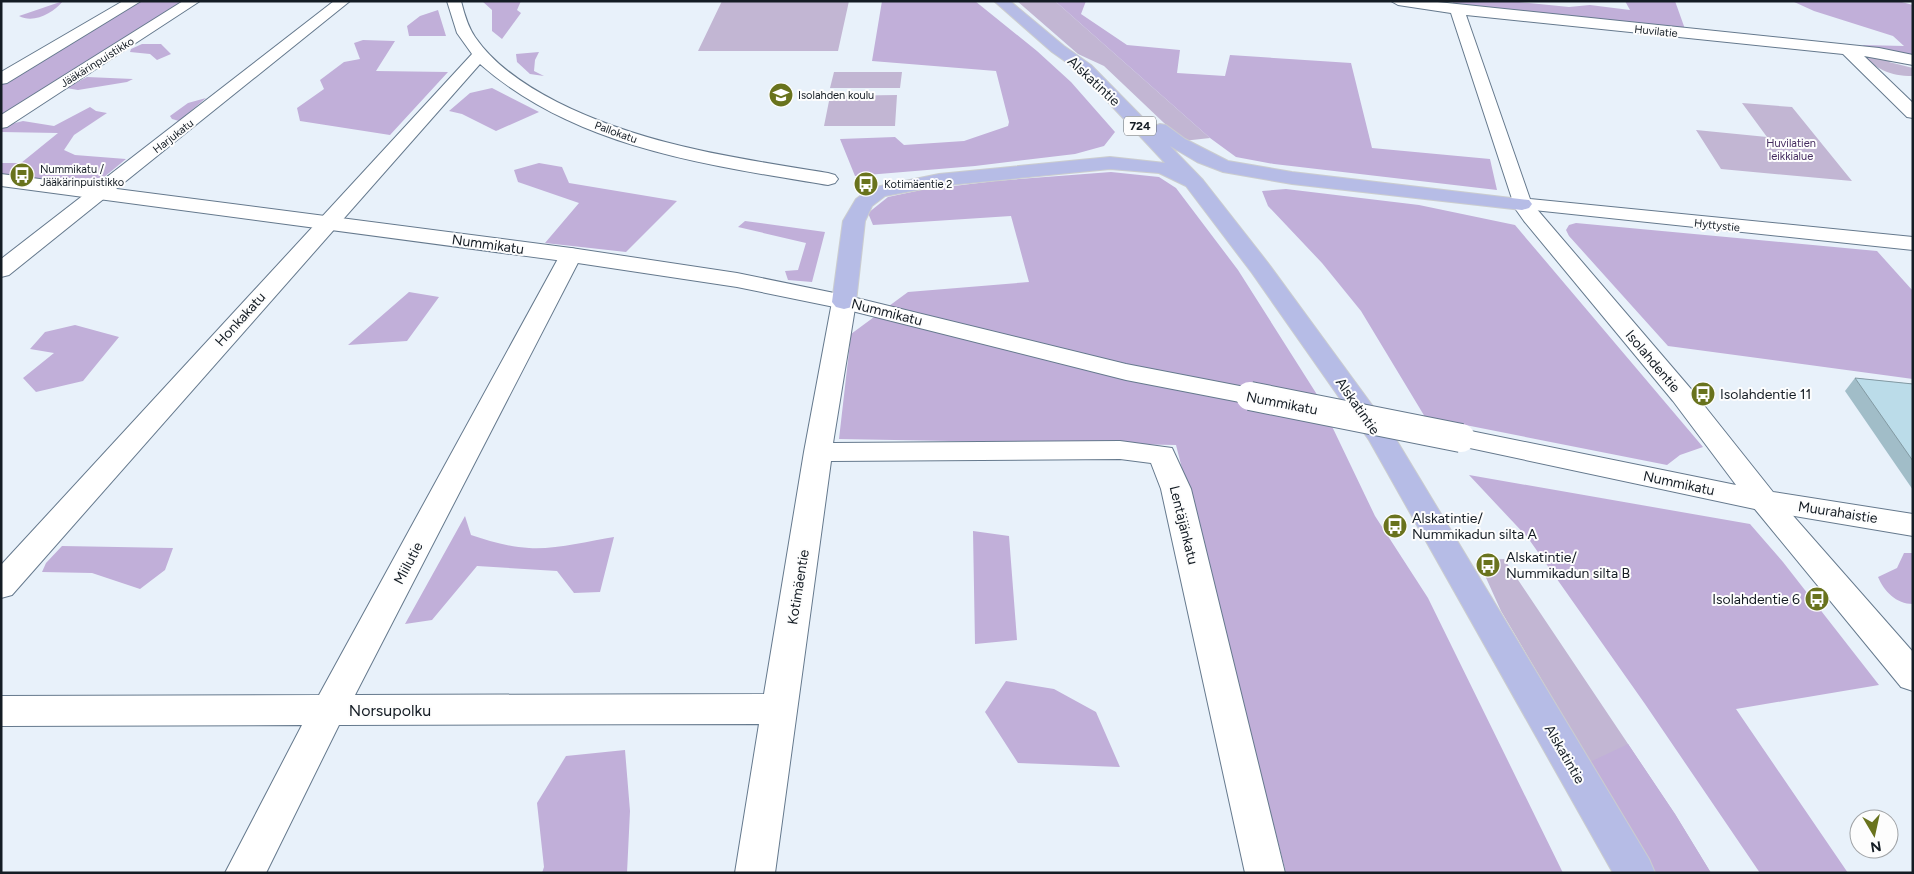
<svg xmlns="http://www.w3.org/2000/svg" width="1914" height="874" font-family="Figtree,sans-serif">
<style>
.green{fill:#c2b6d3}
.forest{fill:#c1afd9}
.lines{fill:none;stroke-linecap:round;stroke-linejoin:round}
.minor-casing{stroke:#65798d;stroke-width:2}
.tertiary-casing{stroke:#65798d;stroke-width:2}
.primary-casing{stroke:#cbcdcf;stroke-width:2}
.minor{fill:#fff;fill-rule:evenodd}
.tertiary{fill:#fff;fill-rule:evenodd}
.primary{fill:#b6bce6;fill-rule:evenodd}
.tertiary-bridge-casing{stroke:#65798d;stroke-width:30;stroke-linecap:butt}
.tertiary-bridge{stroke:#fff;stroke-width:28}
.wall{fill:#a1bdc8}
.building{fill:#bbdce9;stroke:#839aa3}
.labels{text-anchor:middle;stroke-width:4;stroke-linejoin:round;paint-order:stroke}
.far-street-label{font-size:11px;fill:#141c24;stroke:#fdfdfd}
.far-poi-label{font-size:11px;fill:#141c24;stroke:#fdfdfd;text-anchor:start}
.far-park-label{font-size:11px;fill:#442b5f;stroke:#fdfdfd}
.shield{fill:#fdfdfd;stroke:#5a6065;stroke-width:1}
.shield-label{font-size:12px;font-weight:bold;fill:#141c24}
.street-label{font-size:14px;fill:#141c24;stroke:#fdfdfd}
.poi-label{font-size:14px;fill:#141c24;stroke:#fdfdfd;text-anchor:start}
.near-street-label{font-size:16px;fill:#141c24;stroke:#fdfdfd}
</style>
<rect width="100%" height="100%" fill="#e8f1fa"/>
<!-- green -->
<path class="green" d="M722,1H849L838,51H698Z
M1017,1H1055L1210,138L1183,141L1104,66L1078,54Z
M1859,55L1905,61L1889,62L1913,68V76C1888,76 1879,69 1859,55Z
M834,72H902L900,88H830Z
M897,95L895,126H824L830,96Z
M1742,103L1792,107L1852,181L1721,169L1696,130L1767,137Z
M1504,559L1675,814L1711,873L1621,814L1501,611L1478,560Z"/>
<!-- forest -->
<path class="forest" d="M63,1C53,13 34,24 19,16Z
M140,1H186L1,117V83Z
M482,1H521L517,10L521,13L502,39L492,31V10Z
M882,1H975L1037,51L1071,82L1115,132L1104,146L1075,154L975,166L855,176L840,139L895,137L904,145L964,141L1008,126L1009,122L996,71L872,61Z
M1055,1H1086L1081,14L1127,45L1180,50L1177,73L1225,76L1230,55L1351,63L1372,148L1490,159L1497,190L1274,164L1236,157L1210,138Z
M1454,1H1510L1569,7L1590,5L1630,10L1625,1H1675L1685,29L1452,4Z
M1792,1H1898L1913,5V59L1874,51L1862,45L1904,46L1893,36L1814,11Z
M438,10L446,36H409L407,26L420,16Z
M363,40L395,41L376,71L448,72L390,135L300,121L297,108L324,89L320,80L344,62L360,59L354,43Z
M142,44H161L171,54L157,60L150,54L130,52L131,49Z
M539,52L535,60L534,71L544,76L530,74L517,62L516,54Z
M87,77L133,79L127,82L78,90L66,88Z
M492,88L539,112L496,131L462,114L449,111L470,93Z
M206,98L179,121L172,119L170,116L188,103Z
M90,107L96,111L107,113L74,135L64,150L75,155L126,159L92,187L1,174V163H21L58,133L1,132V130L7,125L23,121L54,126Z
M539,163L562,167L569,183L677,201L626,252L545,243L579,203L518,182L514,170Z
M1111,172L1159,177L1176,188L1238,270L1316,393L1375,516L1428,598L1563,873H1286L1176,445L839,439L851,334L908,292L1029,282L1011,216L873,225L868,213L888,197L921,190L995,181Z
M1286,189L1419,205L1515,225L1703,447L1680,455L1667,465L1425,417L1361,311L1322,263L1268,206L1262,191Z
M745,221L825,232L812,282L788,280L785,271L798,270L806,243L738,227Z
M1576,223L1877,251L1913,291V379L1668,346L1569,236L1566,230L1569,225Z
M409,292L439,297L407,341L348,345Z
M75,325L119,337L83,381L36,392L23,378L54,353L30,349L45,332Z
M1469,475L1750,524L1783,562L1879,685L1736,709L1848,873H1760L1645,704L1528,538Z
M465,516L471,535C489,541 509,547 529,548C553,550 589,541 614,537L600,592L574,593L557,571L477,566L432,620L405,624Z
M973,531L1009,536L1017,640L975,644Z
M62,546L173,548L165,570L140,589L92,573L42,572L46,563Z
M1904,553H1913V604C1896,604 1884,591 1878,577L1897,568Z
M1006,681L1054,689L1096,712L1120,767L1018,763L985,712Z
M1628,744L1675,814L1711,873H1655L1590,762Z
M625,750L630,811L627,873H542L544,867L537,803L566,756Z"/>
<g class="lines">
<defs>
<path id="minor" d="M123,1H141L7,83L1,84V72Z
M183,1H200L7,127L1,128V115Z
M334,1H350L9,275L1,277V259Z
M447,1H461C464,13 468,27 475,37C495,66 526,86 557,102C642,145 735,158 828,173L835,175L838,179L835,183L828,185C707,165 576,148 480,64L12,595L1,598V565L472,54L457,33Z
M1391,1H1428L1879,48L1913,55V65L1864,56L1913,103V118L1907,117L1843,54L1466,15L1530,199L1913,237V250L1515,208L1451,13L1398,5Z
M571,248L579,250L582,255L355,695L764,694L804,452L832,302L836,297L844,295L852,297L856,302L833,443L1120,441L1172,448L1191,489L1285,873H1245L1161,489L1151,463L1120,459L831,461L775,873H735L759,724L339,725L266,873H225L302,725L1,726V696L319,695L560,255L563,250Z
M1764,491L1774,494L1913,652V691L1901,687L1754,508L1749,501L1754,494Z"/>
<path id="tertiary" d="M1,174L571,248L737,273L844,295L1126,364L1250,388L1259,390L1263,396L1259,402L1250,404L1126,380L844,309L737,287L571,262L1,186Z
M1522,198L1529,200L1691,389L1773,492L1913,514V536L1764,511L1451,444L1447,438L1451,432L1461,429L1736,485L1673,401L1524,221L1512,204L1515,200Z"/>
<path id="primary" d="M994,1H1010L1064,46L1091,65L1152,127L1160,124L1166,125L1185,139L1228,161L1292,172L1529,200L1532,204L1529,208L1522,210L1292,184L1223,172L1197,162L1170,146L1203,180L1268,263L1391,431L1649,859L1655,873H1613L1369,440L1252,273L1186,186L1159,173L1110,169L939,186L885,196L872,206L865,221L856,302L852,307L844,309L836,307L832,302L843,221L856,199L871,188L939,174L1110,157L1165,163L1079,71L1052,52Z"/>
</defs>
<!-- minor casing -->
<use href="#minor" class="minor-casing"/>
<!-- tertiary casing -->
<use href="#tertiary" class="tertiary-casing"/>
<!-- primary casing -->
<use href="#primary" class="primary-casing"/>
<!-- minor -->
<use href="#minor" class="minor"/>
<!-- tertiary -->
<use href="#tertiary" class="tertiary"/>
<!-- primary -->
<use href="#primary" class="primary"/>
<defs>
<path id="tertiary-bridge" d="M1250,396L1461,438"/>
</defs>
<!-- tertiary-bridge casing -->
<use href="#tertiary-bridge" class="tertiary-bridge-casing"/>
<!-- tertiary-bridge -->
<use href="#tertiary-bridge" class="tertiary-bridge"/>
</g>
<!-- wall -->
<path class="wall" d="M1855,378L1913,384V490L1845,391Z"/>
<!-- building -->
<path class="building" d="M1855,378L1913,384V461Z"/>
<!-- icons -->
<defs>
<symbol id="school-disc" viewBox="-11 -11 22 22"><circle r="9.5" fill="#69731d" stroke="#fdfdfd"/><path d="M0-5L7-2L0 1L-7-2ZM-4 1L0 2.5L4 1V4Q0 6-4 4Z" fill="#fff"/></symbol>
<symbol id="bus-disc" viewBox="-11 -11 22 22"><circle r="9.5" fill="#69731d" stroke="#fdfdfd"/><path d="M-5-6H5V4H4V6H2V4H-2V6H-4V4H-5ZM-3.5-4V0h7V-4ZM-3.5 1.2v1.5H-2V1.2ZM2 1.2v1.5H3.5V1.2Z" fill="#fff"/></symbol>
</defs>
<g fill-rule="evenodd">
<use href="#school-disc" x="767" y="81" width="28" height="28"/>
<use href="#bus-disc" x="8" y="161" width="28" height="28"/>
<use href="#bus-disc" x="852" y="170" width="28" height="28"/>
<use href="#bus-disc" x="1689" y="380" width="28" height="28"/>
<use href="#bus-disc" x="1381" y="512" width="28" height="28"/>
<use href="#bus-disc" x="1474" y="551" width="28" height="28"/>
<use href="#bus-disc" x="1803" y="585" width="28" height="28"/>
</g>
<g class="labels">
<!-- far-street labels -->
<g class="far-street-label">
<text transform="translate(1656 31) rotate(6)" y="4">Huvilatie</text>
<text transform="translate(97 62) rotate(-32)" y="4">Jääkärinpuistikko</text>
<text transform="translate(616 132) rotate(20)" y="4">Pallokatu</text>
<text transform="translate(173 136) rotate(-38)" y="4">Harjukatu</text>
<text transform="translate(1717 225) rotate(6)" y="4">Hyttystie</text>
</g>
<!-- far-poi labels -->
<g class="far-poi-label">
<text x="798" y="99">Isolahden koulu</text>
<text x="40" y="173">Nummikatu /<tspan x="40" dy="13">Jääkärinpuistikko</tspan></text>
<text x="884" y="188">Kotimäentie 2</text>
</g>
<!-- far-park labels -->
<g class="far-park-label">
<text x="1791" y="147">Huvilatien<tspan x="1791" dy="13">leikkialue</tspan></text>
</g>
<!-- shield labels -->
<rect class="shield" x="1124" y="116.5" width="32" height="19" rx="4"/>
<g class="shield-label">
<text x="1140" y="130">724</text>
</g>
<!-- street labels -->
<g class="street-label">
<text transform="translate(1094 81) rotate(43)" y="5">Alskatintie</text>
<text transform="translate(488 244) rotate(8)" y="5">Nummikatu</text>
<text transform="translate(887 312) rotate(14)" y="5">Nummikatu</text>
<text transform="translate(240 319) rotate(-48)" y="5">Honkakatu</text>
<text transform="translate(1653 361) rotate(50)" y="5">Isolahdentie</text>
<text transform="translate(1282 403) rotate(11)" y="5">Nummikatu</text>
<text transform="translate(1358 406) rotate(55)" y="5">Alskatintie</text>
<text transform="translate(1679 483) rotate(12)" y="5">Nummikatu</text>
<text transform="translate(1838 512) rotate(9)" y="5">Muurahaistie</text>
<text transform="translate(1184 525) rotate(76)" y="5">Lentäjänkatu</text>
<text transform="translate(408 563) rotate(-62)" y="5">Miilutie</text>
<text transform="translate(798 587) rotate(-81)" y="5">Kotimäentie</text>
<text transform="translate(1565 754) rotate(60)" y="5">Alskatintie</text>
</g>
<!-- poi labels -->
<g class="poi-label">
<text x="1720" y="399">Isolahdentie 11</text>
<text x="1412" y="523">Alskatintie/<tspan x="1412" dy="16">Nummikadun silta A</tspan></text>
<text x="1506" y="562">Alskatintie/<tspan x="1506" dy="16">Nummikadun silta B</tspan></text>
<text x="1800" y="604" text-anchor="end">Isolahdentie 6</text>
</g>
<!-- near-street labels -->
<g class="near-street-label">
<text x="390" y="716">Norsupolku</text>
</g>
</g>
<!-- border -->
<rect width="1914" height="874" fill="none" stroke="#141c24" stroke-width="5"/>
<!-- north arrow -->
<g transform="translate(1874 834) rotate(171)"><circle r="24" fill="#fdfdfd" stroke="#a0a3a6"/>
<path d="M0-4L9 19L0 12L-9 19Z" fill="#69731d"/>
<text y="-8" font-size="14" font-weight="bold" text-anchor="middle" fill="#141c24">N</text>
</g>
</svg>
